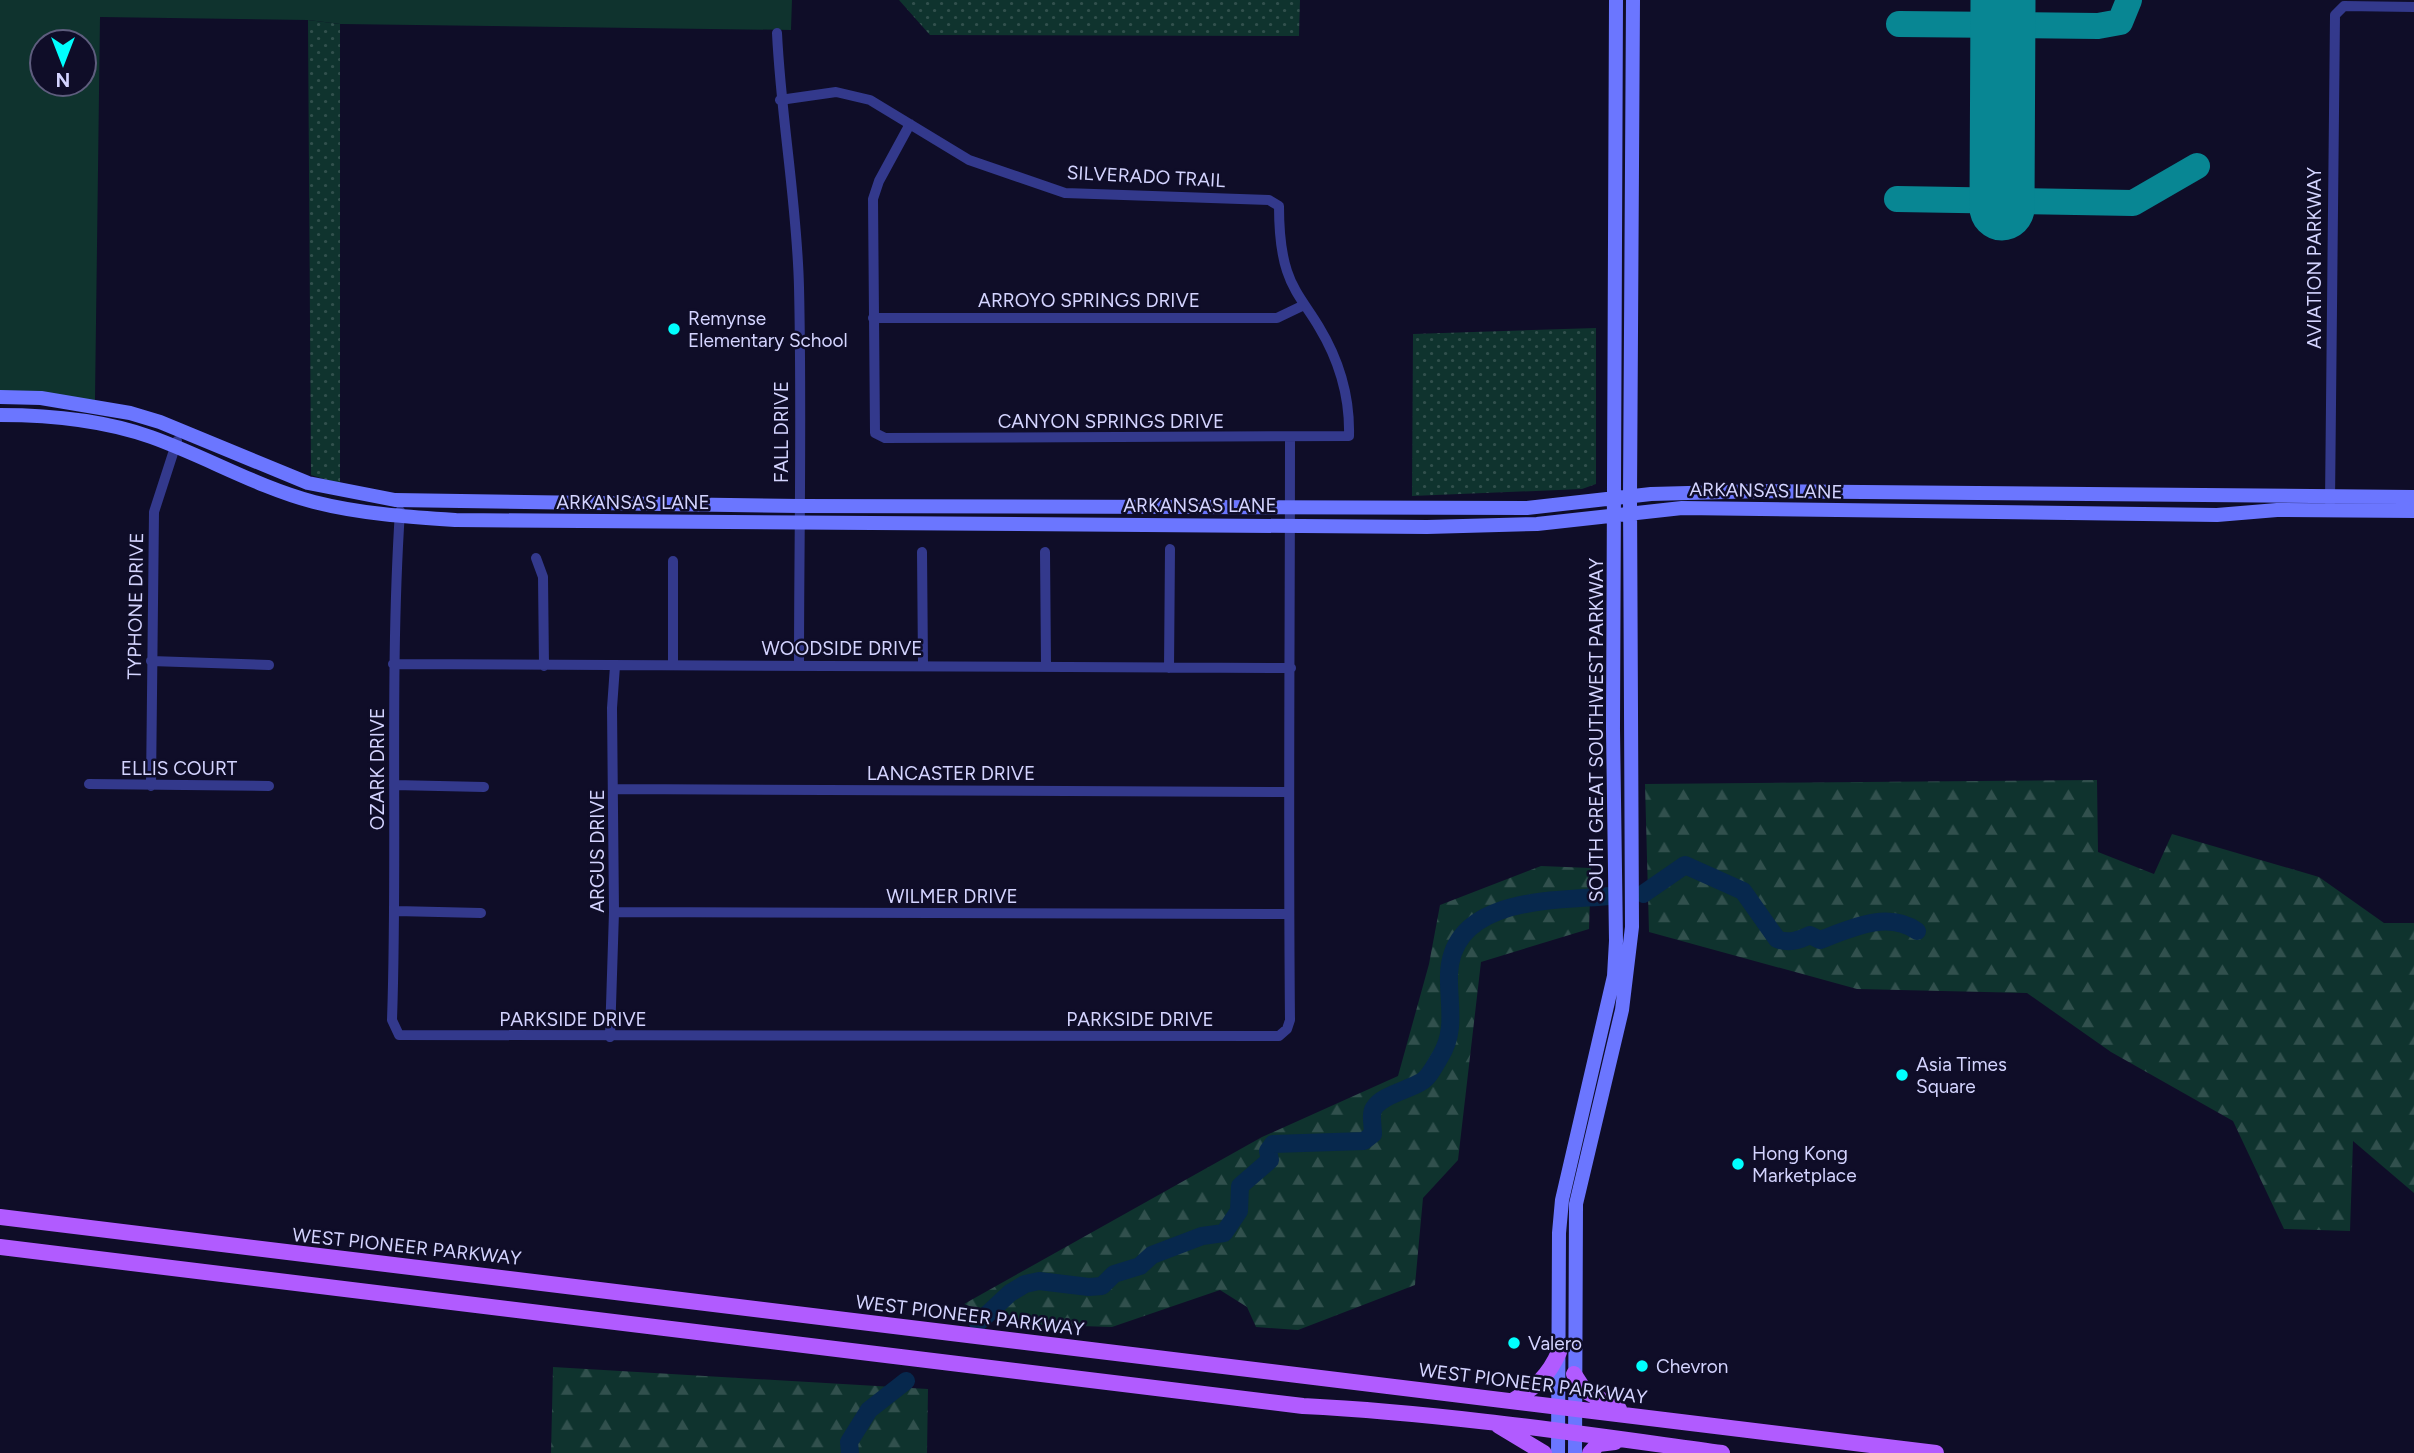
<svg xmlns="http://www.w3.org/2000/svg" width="2414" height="1453" font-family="Figtree,sans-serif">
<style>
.grass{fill:url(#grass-dots)}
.forest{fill:url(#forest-firs)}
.green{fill:#0f332e;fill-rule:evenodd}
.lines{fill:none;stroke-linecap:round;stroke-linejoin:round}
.river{stroke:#07284d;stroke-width:18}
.taxiway{stroke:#088693;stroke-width:26}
.runway{stroke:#088693;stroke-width:65}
.minor{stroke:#33398c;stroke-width:10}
.secondary{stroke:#6b76ff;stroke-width:14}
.primary{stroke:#b15bff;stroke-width:16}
.poi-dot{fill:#00fffe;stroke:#0f0d28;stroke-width:2.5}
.labels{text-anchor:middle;stroke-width:5;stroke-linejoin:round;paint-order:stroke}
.street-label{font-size:19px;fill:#d4d4ff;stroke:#0f0d28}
.poi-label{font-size:19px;fill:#d4d4ff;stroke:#0f0d28;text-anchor:start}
</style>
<defs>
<pattern id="grass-dots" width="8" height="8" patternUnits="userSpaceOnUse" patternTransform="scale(1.75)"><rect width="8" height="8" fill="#0f332e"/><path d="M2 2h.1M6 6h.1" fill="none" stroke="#31504d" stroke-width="1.8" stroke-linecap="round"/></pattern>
<pattern id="forest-firs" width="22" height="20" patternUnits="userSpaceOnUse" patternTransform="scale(1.75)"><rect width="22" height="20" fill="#0f332e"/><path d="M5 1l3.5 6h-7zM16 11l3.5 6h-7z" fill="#31504d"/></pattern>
</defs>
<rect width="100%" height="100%" fill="#0f0d28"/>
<!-- grass -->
<path class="grass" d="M899,0H1300L1299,36L930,35Z
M308,20L340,24V484L311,475Z
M1596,328V484L1582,489L1412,496L1413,334Z"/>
<!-- forest -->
<path class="forest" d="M2097,780L2098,852L2154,874L2172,834L2319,877L2384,923H2414V1193L2353,1141L2350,1231L2284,1229L2233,1121L2111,1052L2027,993L1857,989L1649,932L1645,784Z
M1541,866L1591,868L1589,929L1481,962L1458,1160L1423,1198L1415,1285L1298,1330L1256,1327L1247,1307L1220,1290L1112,1327L1015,1324L964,1304L1262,1137L1398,1076L1429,964L1440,905Z
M553,1367L928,1389L927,1453H551Z"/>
<!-- green -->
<path class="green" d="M0,0H792L791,30L340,24L308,20L100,17L95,400L0,392ZM42,42H84V84H42Z"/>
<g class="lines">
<!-- river -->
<path class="river" d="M1643,894L1685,865L1743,891L1777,939C1789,944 1799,940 1810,935L1820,940C1850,929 1887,910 1917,931
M978,1323L1010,1293L1025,1284L1039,1281L1089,1287L1102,1286L1114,1274L1140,1266L1152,1255L1202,1236L1224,1233L1239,1211L1240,1186L1270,1160L1268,1151L1273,1144L1364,1141L1373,1134C1373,1126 1370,1114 1374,1108C1382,1095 1408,1090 1421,1082C1429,1078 1435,1065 1440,1057C1457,1030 1448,1003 1449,974C1452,896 1555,901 1610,896
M850,1453L849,1442L869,1410L906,1381"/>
<!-- taxiway -->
<path class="taxiway" d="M1899,24L2098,26L2120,22L2129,0
M1897,199L2133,203L2197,166"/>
<!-- runway -->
<path class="runway" d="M2002,208L2003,0"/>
<!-- minor -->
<path class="minor" d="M777,33C781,118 797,202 799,287C802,413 799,539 799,664
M780,100L836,92L870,100L969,160L1065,193L1269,200L1279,206C1279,228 1280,250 1287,271C1294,293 1308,308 1319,327C1339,360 1350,398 1349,436L885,438L875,433L873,199L879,181L910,124
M873,318H1277L1302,306
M2330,502L2335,15L2344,6L2414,7
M400,511C389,680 398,850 392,1020L399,1035L1279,1036L1287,1029L1290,1020C1288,826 1290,632 1290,438
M922,552L923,665
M1045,552L1046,666
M536,558L543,577L544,666
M673,561V665
M151,661L269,665
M393,664L1291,668
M1169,668L1170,549
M89,784L269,786
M394,785L484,787
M151,786L154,512L177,441
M615,789L1287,792
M396,911L481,913
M614,912L1289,914
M610,1037L614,912L612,708L615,666"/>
<!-- secondary -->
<path class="secondary" d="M0,397L41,398L130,413L160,422L308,483L395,500L799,506L1527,508L1651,494L1762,491L2414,497
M0,415C51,415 103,420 151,437C207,457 257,487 314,502C361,514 409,517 456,520L1427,527L1537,524L1682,508L2217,515L2277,510L2414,511
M1558,1453L1559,1233L1562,1200L1614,976L1616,941L1613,729L1616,0
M1575,1453L1576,1204L1622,1010L1632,927L1630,497L1633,0"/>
<!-- primary -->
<path class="primary" d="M0,1217L1936,1453
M0,1247L1303,1406C1444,1413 1582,1434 1722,1453
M1574,1374L1585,1391L1619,1409
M1514,1400C1536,1387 1549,1375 1559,1352
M1499,1426L1544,1453
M1590,1453L1598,1444L1615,1442"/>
</g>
<!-- markers -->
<g class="poi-dot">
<circle cx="674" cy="329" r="7"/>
<circle cx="1902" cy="1075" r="7"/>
<circle cx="1738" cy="1164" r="7"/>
<circle cx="1514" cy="1343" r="7"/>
<circle cx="1642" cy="1366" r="7"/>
</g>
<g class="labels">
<!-- street labels -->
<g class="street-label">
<text transform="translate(1146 176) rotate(3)" y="7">SILVERADO TRAIL</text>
<text transform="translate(2314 258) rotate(-90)" y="7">AVIATION PARKWAY</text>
<text x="1089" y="307">ARROYO SPRINGS DRIVE</text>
<text x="1111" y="428">CANYON SPRINGS DRIVE</text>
<text transform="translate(781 432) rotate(-90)" y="7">FALL DRIVE</text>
<text transform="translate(1766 490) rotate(1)" y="7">ARKANSAS LANE</text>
<text x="633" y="509">ARKANSAS LANE</text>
<text x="1200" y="512">ARKANSAS LANE</text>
<text transform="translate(135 606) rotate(-89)" y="7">TYPHONE DRIVE</text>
<text x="842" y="655">WOODSIDE DRIVE</text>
<text transform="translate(1596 730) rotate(-90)" y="7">SOUTH GREAT SOUTHWEST PARKWAY</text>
<text x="179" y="775">ELLIS COURT</text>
<text transform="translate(377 769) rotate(-90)" y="7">OZARK DRIVE</text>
<text x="951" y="780">LANCASTER DRIVE</text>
<text transform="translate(597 851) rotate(-90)" y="7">ARGUS DRIVE</text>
<text x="952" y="903">WILMER DRIVE</text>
<text x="573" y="1026">PARKSIDE DRIVE</text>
<text x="1140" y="1026">PARKSIDE DRIVE</text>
<text transform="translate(407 1246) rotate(6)" y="7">WEST PIONEER PARKWAY</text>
<text transform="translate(970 1315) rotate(7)" y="7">WEST PIONEER PARKWAY</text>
<text transform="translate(1533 1383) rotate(7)" y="7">WEST PIONEER PARKWAY</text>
</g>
<!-- poi labels -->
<g class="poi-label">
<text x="688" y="325">Remynse<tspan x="688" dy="22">Elementary School</tspan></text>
<text x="1916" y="1071">Asia Times<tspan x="1916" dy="22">Square</tspan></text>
<text x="1752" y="1160">Hong Kong<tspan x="1752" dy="22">Marketplace</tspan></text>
<text x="1528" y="1350">Valero</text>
<text x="1656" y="1373">Chevron</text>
</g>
</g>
<!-- north arrow -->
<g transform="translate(63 63) rotate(180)"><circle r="33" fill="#0f0d28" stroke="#5e5d7e" stroke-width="2"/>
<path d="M0-5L12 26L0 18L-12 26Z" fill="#00fffe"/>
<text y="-10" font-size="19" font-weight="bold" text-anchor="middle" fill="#d4d4ff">N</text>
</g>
</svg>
